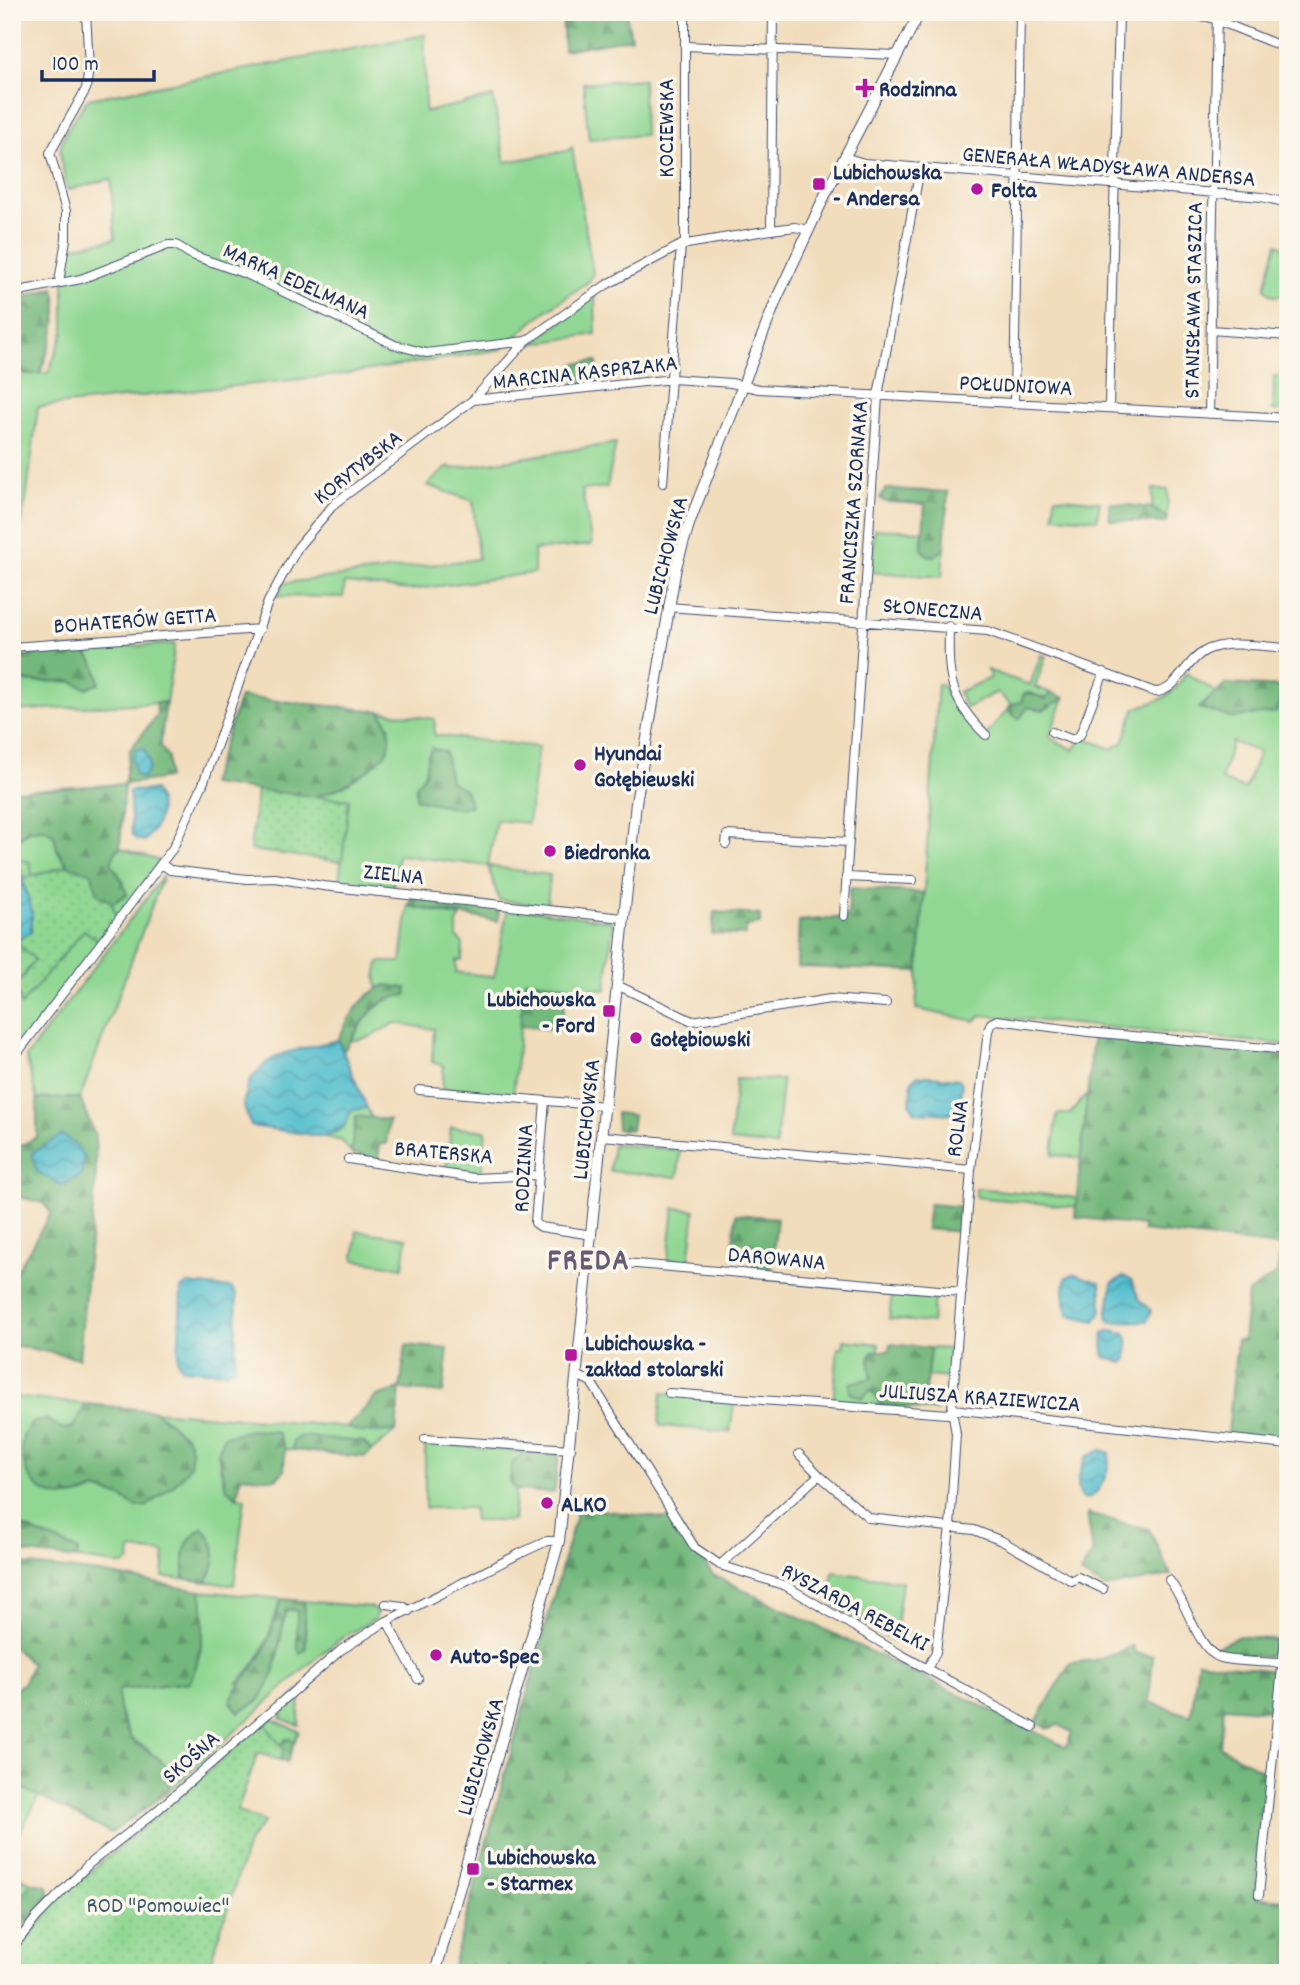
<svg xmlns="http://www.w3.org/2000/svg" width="1300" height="1985" font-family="Dekko,sans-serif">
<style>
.green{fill:#8fd792;stroke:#558378;stroke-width:2;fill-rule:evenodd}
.forest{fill:url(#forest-firs);stroke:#47746d;stroke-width:2}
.wetland{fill:url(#wetland-marsh);stroke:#558378;stroke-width:2}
.garden{fill:url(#garden-dots);stroke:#558378;stroke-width:2}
.water{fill:url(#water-waves);stroke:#387796;stroke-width:2}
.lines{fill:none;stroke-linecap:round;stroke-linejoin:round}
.minor-casing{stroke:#3b496c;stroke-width:10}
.tertiary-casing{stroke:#3b496c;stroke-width:12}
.minor{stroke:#fff;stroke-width:8}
.tertiary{stroke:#fff;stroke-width:10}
.poi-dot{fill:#b5179e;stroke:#fbf7ec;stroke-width:2.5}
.labels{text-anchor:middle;stroke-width:7;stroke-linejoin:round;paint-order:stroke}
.poi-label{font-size:23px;font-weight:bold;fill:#1b2f5e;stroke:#fbf7ec;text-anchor:start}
.street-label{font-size:23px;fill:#1b2f5e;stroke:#fbf7ec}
.park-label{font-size:23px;fill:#38596b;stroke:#fbf7ec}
.district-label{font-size:30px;font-weight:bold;letter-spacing:2px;fill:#675c77;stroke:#fbf7ec}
</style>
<defs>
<pattern id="forest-firs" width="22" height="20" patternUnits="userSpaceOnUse" patternTransform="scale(1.75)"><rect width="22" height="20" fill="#73b87c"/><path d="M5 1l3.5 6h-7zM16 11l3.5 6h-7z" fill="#5e9669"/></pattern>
<pattern id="wetland-marsh" width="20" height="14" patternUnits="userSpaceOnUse" patternTransform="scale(1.75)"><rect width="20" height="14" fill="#8fd792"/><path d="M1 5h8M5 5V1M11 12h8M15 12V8" fill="none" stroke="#7bb980"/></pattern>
<pattern id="garden-dots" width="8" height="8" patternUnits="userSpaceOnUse" patternTransform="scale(1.75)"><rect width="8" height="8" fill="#8fd792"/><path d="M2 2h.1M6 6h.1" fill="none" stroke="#7bb980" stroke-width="1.8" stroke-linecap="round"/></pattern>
<pattern id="water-waves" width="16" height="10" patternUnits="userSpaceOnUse" patternTransform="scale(1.75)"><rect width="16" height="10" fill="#54bfce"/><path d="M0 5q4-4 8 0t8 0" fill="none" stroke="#459caa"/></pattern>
</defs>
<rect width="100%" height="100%" fill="#fbf7ec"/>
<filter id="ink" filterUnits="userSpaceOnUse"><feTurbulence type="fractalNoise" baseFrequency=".0143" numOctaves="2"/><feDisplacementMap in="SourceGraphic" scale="14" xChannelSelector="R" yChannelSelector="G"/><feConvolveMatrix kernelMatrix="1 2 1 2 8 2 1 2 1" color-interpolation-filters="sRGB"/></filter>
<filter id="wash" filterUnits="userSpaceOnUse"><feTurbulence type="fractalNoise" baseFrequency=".00686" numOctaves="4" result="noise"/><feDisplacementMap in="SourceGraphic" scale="28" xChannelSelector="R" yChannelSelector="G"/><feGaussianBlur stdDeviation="1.57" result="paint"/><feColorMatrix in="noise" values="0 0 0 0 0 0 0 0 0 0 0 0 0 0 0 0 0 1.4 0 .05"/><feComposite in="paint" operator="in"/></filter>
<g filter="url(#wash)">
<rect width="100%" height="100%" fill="#f1dcbb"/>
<!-- green -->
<path class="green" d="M425,35V112L493,97L505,162L567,151L572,147L593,273L589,281L539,316L502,349L338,375L38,407L26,501L12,559V359L25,374L48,373L64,332V284L70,247L115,239L111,179L68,190C53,141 61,139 88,99Z
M643,79L644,135L589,139L583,83Z
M1277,243L1288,250V296H1272L1265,288Z
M595,297L596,334L530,344Z
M1274,376H1288V411L1273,410Z
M616,443L607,487L582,490L592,545L534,550V573L409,590L345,583L343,597L277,596L284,583L478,559L473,501L427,485L449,466L452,469Z
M1153,489L1168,490L1167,518L1152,508Z
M1055,497L1100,502L1097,519L1054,516Z
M874,529L923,531L922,549L934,556L944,549L942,577L871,572Z
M175,644L166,702L12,711V682L71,681L86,688L89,654L80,648Z
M1041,655L1046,656L1035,687L1051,693L1046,699L1030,693L1023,694V702L1011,705L997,692L966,708L958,692L991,678L987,670L1030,685Z
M1186,673L1216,692L1200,708L1276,712L1284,687L1288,686V1045L981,1015L975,1021L916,1009L938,684L942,685L963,719L983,739L1007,710L1019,719L1028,707L1036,709L1064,698L1049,737L1074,750L1083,737L1111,749L1123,743L1135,708C1160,701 1173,697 1186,673ZM1232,742L1259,752L1245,789L1221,780Z
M380,711L435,719L434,735L538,747L528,823L496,820L488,866L550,875L547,906L499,900L488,866L398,855L393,887L339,880L349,800L315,796L343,786L370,768L390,727Z
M44,829L54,835L57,849L67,866L32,876L30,862L12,858V839L20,838L29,830Z
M120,848L160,861L117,920L112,903L127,894L111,863L116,850Z
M163,876L80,1098L37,1099L26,1057Z
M408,906L461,917L457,923V937L463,944L462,960H456V972L494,977L508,907L613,921L606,990L525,980L513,1096L442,1089L444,1066L432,1062L434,1029L395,1023L370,1037L350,1041L376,1004L392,996L387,985L378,988L376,978L379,962H401Z
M84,929L101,942L22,1049L12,1042V983L22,1004Z
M736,1079L782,1080L776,1146L730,1141Z
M1088,1093L1082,1158L1053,1155L1057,1114H1070Z
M367,1108L372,1118L356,1117L351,1153L342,1141L325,1137L343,1128L352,1110Z
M451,1127L486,1131L482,1169L476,1173L446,1169Z
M613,1144L680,1150L678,1177L610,1171Z
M976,1188L1078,1198L1076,1207L976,1197Z
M674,1208L695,1210L689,1262L668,1260Z
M357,1231L407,1238L403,1267L354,1260Z
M892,1294L934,1298L932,1323L889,1319Z
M844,1340L879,1344L878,1351H873L869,1359L872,1378L867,1381L882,1406L833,1403L838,1347H843Z
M930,1348L952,1349L949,1378L927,1376Z
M662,1393L735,1399L730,1432L661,1426L659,1419Z
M12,1397L86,1404L73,1427L63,1429L46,1419L85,1494L96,1489L119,1496L136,1507L147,1506L174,1485L187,1438L155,1411L347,1427L360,1432L396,1431L372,1451L363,1442L293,1441V1450L285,1449L277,1432L218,1452C221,1472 222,1495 245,1498L234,1585L206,1582L212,1571L202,1528C181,1543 184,1555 184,1579L163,1577L165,1553L131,1550L130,1561L124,1565L77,1559L78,1551L12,1522Z
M425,1442L524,1452L512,1464L510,1482L516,1490L513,1521H474L473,1508H425Z
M833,1572L902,1581L894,1642L829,1602Z
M201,1591L282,1599C266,1635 269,1654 237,1683L274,1674L286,1609L297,1610V1646L306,1649L304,1601L371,1607L377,1611L375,1619L343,1637L317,1657L168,1792L170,1782L148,1749L131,1739L116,1702L119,1689L190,1682C203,1652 207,1623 201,1591Z
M300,1690V1692L299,1725L280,1718L283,1714L279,1710Z
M269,1718L299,1731L295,1740H286L280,1745L264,1723Z
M12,1783L39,1796L12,1847Z
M12,1874L32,1883L12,1909Z"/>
<!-- forest -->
<path class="forest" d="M562,12H626L631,38L564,50Z
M54,288C63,318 49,346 40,374H25C8,350 12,329 12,300Z
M597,361L598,385L575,388L574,364Z
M886,489L948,492L944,549L934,556L927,555L922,549L925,504L886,502L880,498Z
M1109,503L1152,508L1167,518L1166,523L1110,520Z
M80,648C93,658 98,668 99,684L86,688L71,681L12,682V659L56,649Z
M1226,684L1284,687L1277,712L1233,718L1199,708Z
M1030,693L1046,699L1051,693L1064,698L1044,710L1028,707L1019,719L1007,710L1011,705L1022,701L1023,694Z
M240,697L380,711C387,722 393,733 389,747C382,766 333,795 313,796C280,796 243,787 210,784Z
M166,702L160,746L168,757V778L124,784L120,848L116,850L111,863L123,881L127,895L112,903L98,894L91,873L67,866L57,849L54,835L44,829L29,830L19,838L12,839V791L124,784L130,750L157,715L156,703Z
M432,748L445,752L450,781L465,790L471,806L457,808L416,799V786L425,773L428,755Z
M850,888L924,893L918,971L797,967L799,921L848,917Z
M413,896L495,905L499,909L498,921L408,906Z
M714,912L760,915V924L746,926L745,935L712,934Z
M525,980L564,985V1030L520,1026Z
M387,985L407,988L406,995C372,998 360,1026 343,1052L338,1040C349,1017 361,994 387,985Z
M1093,1036L1288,1056V1440L1228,1434L1237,1340H1243L1248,1293L1277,1273L1281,1246L1143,1231V1226L1075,1217Z
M80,1098L95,1136L96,1177L79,1358L12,1345V1279L51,1213L43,1203L12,1195V1150L37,1137V1099Z
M616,1113L633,1115L631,1130L617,1129Z
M356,1116L389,1120L386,1144H380L378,1160L351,1153Z
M929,1204L964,1207L962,1232L926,1229Z
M736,1214L777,1218L771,1270L751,1268L753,1244L733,1242Z
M890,1344L930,1348L924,1403L935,1411L882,1406L871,1390L862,1398L850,1393V1383L872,1378L869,1359L873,1351H889Z
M406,1345L448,1349L443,1393L400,1389L396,1431L360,1432L347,1427L377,1396L400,1389Z
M86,1404L155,1411L187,1438L192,1451L190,1466L174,1485L147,1506L136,1507L119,1496L96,1489C8,1532 0,1385 63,1429L73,1427Z
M250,1430L277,1432L285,1449L284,1471L276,1479L241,1476L237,1497L226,1488L218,1452L224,1436Z
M301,1436L363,1442L372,1451L364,1457L293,1450V1441Z
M524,1452L559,1454L554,1493L516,1490L510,1482L512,1464Z
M578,1507L674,1520L713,1575L1066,1747L1072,1733L1059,1725L1047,1729L1036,1722L1070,1663L1101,1659L1132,1646L1135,1653L1153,1656L1149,1702L1191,1716L1198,1661L1276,1671L1273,1711L1224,1707L1220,1747L1266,1772L1258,1854V1898L1288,1900V1973H451Z
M1087,1514L1149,1529L1171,1575L1105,1588L1080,1574L1093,1552Z
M13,1522C34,1534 58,1539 78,1551L77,1559L12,1551Z
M202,1528C220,1543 217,1563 206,1582L184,1579C184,1555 181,1543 202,1528Z
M12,1563L100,1573L201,1591C207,1623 203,1652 190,1682L119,1690C116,1704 122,1724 130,1737C143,1757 177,1753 168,1792L111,1833L12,1783V1693L24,1682L32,1664L12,1646Z
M282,1599L304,1601L306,1649L300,1653L297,1646V1610L286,1609L274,1674L259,1701L239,1712L230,1701C239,1680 258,1668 266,1646C273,1631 275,1615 282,1599Z
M1239,1636L1275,1640L1273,1651L1266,1657L1215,1651L1214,1648Z
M286,1739L295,1740L287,1762L280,1760L284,1750L280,1745Z
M465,1778L476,1781L469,1803L459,1800Z
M32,1883L48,1886L50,1896L12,1939V1909Z"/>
<!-- wetland -->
<path class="wetland" d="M12,858L30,862L32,876L23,879L19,867H12Z
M16,942L35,960L16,986L12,983V943Z"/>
<!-- garden -->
<path class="garden" d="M257,790L349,800L342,862L250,850Z
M67,866L91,872L98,894L112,903L117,920L101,942L84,930L21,1005L16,986L35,960L16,942L31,932L32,913L23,879Z
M264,1723L284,1750L280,1760L258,1753L237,1811L264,1822L249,1841L207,1973H12V1958L61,1897Z"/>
<!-- water -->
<path class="water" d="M136,749H144C150,760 152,768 143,778L135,775L132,760Z
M154,790C165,808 159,827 144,841L136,839L132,834L129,791Z
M12,867H19L21,873L32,913L31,932L12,943Z
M338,1040L367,1108L352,1110L343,1128L325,1137L251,1126L243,1104L250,1080L267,1062L284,1053Z
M918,1075L959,1079L962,1083L959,1111L954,1114L915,1112L910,1103L912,1080Z
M62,1135L76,1145L84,1157L81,1175L62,1185L37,1172L32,1153Z
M1075,1274L1100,1283L1102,1310L1095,1321L1069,1315C1064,1303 1063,1289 1066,1277Z
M1123,1277L1131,1279L1139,1299L1151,1310L1147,1321L1111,1322L1107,1318L1112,1283Z
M187,1284L231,1288L237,1295L235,1367L225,1372L183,1369L178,1361L181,1289Z
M1111,1330L1125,1333L1128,1339L1127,1359L1123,1363L1104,1357L1103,1333Z
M1101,1450L1110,1453C1110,1469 1101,1497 1083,1499C1073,1485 1080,1473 1086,1457Z"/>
</g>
<g filter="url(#ink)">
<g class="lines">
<defs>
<path id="minor" d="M685,46L897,55
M844,157L864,163L1262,197L1288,203
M771,230L773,12
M685,245V12
M59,282L66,239V211L50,153L86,89L89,68L86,12
M12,296L24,290L81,279L168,245H176L192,255L246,274L395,345L426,353L526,341
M1211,330L1288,336
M473,400L673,379L731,383L759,389L1288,418
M1014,404L1020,12
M1109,408L1119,12L1209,17L1288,49
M1209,414L1217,12
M663,483L681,245
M668,607L988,631L1155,692C1177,692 1185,661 1205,651C1228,639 1262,647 1288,648
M949,626C948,675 948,699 986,735
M12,647L260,629
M1052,732L1073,740L1080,735L1104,672
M726,844L727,835L848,842
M163,865L170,870L247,879L275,878L323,886L623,918
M846,877L913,880
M844,916L878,396L920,168
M617,985L692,1021L830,999L886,1003
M12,1060L173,848L203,784L268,602L298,547L335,503L473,400L526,341L606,285L681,245L771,230L795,227L808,230
M419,1090L606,1106
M545,1101L535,1223L541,1227L592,1235
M603,1136L971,1170L988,1031L991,1023L997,1020L1088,1032L1288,1050
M348,1159L474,1178L537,1175
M590,1260L962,1292
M579,1376L591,1382L695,1548L720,1565L786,1586L900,1654L1033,1727
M669,1393L948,1414L952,1409L1288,1445
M425,1439L571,1449
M799,1454L819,1475
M720,1565L819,1475L869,1518L974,1530L1002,1541L1072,1581L1078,1577L1103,1589
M1169,1580C1185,1598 1198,1652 1221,1658C1240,1662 1262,1662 1282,1663
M386,1604L403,1606L409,1611
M387,1621L418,1679
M928,1667L936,1652L950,1527L956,1434L952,1409L971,1170
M1259,1895L1288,1608
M12,1948L37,1917L90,1863L154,1813L341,1650L387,1621L519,1554L547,1541H559"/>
<path id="tertiary" d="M435,1973L559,1541L636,803L676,567L690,521L777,298L827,191L920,12"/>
</defs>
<!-- minor casing -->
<use href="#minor" class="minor-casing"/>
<!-- tertiary casing -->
<use href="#tertiary" class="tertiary-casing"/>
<!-- minor -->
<use href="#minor" class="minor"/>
<!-- tertiary -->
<use href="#tertiary" class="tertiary"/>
</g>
</g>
<!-- markers -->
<g class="poi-dot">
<path d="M861.5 77.5h7v7h7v7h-7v7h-7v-7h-7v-7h7z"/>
<rect x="812" y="177" width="14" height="14" rx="3.5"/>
<circle cx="977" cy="189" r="7"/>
<circle cx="580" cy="765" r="7"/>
<circle cx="550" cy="851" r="7"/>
<rect x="602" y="1004" width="14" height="14" rx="3.5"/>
<circle cx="636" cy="1038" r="7"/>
<rect x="564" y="1348" width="14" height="14" rx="3.5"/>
<circle cx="547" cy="1503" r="7"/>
<circle cx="436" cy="1655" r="7"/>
<rect x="466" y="1862" width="14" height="14" rx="3.5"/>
</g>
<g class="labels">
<!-- poi labels -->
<g class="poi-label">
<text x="879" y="96">Rodzinna</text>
<text x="833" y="179">Lubichowska<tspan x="833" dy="26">- Andersa</tspan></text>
<text x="991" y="197">Folta</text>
<text x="594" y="760">Hyundai<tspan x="594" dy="26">Gołębiewski</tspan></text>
<text x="564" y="859">Biedronka</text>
<text x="595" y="1006" text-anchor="end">Lubichowska<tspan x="595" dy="26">- Ford</tspan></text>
<text x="650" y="1046">Gołębiowski</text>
<text x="585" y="1350">Lubichowska -<tspan x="585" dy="26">zakład stolarski</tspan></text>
<text x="561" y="1511">ALKO</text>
<text x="450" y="1663">Auto-Spec</text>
<text x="487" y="1864">Lubichowska<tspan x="487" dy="26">- Starmex</tspan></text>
</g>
<!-- street labels -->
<g class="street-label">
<text transform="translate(665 128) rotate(-90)" y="8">KOCIEWSKA</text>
<text transform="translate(1109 165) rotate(5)" y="8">GENERAŁA WŁADYSŁAWA ANDERSA</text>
<text transform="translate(297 280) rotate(24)" y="8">MARKA EDELMANA</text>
<text transform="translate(1192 300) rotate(-89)" y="8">STANISŁAWA STASZICA</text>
<text transform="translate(585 371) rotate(-6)" y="8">MARCINA KASPRZAKA</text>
<text transform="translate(1016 384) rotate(3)" y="8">POŁUDNIOWA</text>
<text transform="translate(357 466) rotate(-38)" y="8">KORYTYBSKA</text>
<text transform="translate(852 502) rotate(-86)" y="8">FRANCISZKA SZORNAKA</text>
<text transform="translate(664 555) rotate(-75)" y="8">LUBICHOWSKA</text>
<text transform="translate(933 608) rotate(5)" y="8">SŁONECZNA</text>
<text transform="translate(135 619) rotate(-4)" y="8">BOHATERÓW GETTA</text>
<text transform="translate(394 873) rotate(6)" y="8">ZIELNA</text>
<text transform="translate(585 1119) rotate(-84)" y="8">LUBICHOWSKA</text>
<text transform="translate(956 1128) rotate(-82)" y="8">ROLNA</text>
<text transform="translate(444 1151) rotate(5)" y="8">BRATERSKA</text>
<text transform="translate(522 1168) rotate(-87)" y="8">RODZINNA</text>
<text transform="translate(777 1257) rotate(5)" y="8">DAROWANA</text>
<text transform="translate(980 1396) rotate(4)" y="8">JULIUSZA KRAZIEWICZA</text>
<text transform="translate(856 1606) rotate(28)" y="8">RYSZARDA REBELKI</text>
<text transform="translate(190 1756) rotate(-41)" y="8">SKOŚNA</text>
<text transform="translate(479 1756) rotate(-74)" y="8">LUBICHOWSKA</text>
</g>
<!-- park labels -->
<g class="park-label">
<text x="158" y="1912">ROD "Pomowiec"</text>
</g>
<!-- district labels -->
<g class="district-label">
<text x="589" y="1269">FREDA</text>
</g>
</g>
<!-- margin -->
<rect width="1300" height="1985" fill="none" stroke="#fbf7ec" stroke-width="42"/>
<!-- scale -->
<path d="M42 70v10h112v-10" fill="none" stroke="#1b2f5e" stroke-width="3.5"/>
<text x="52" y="70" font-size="21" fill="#1b2f5e" stroke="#fbf7ec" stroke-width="5" paint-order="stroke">100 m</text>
</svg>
